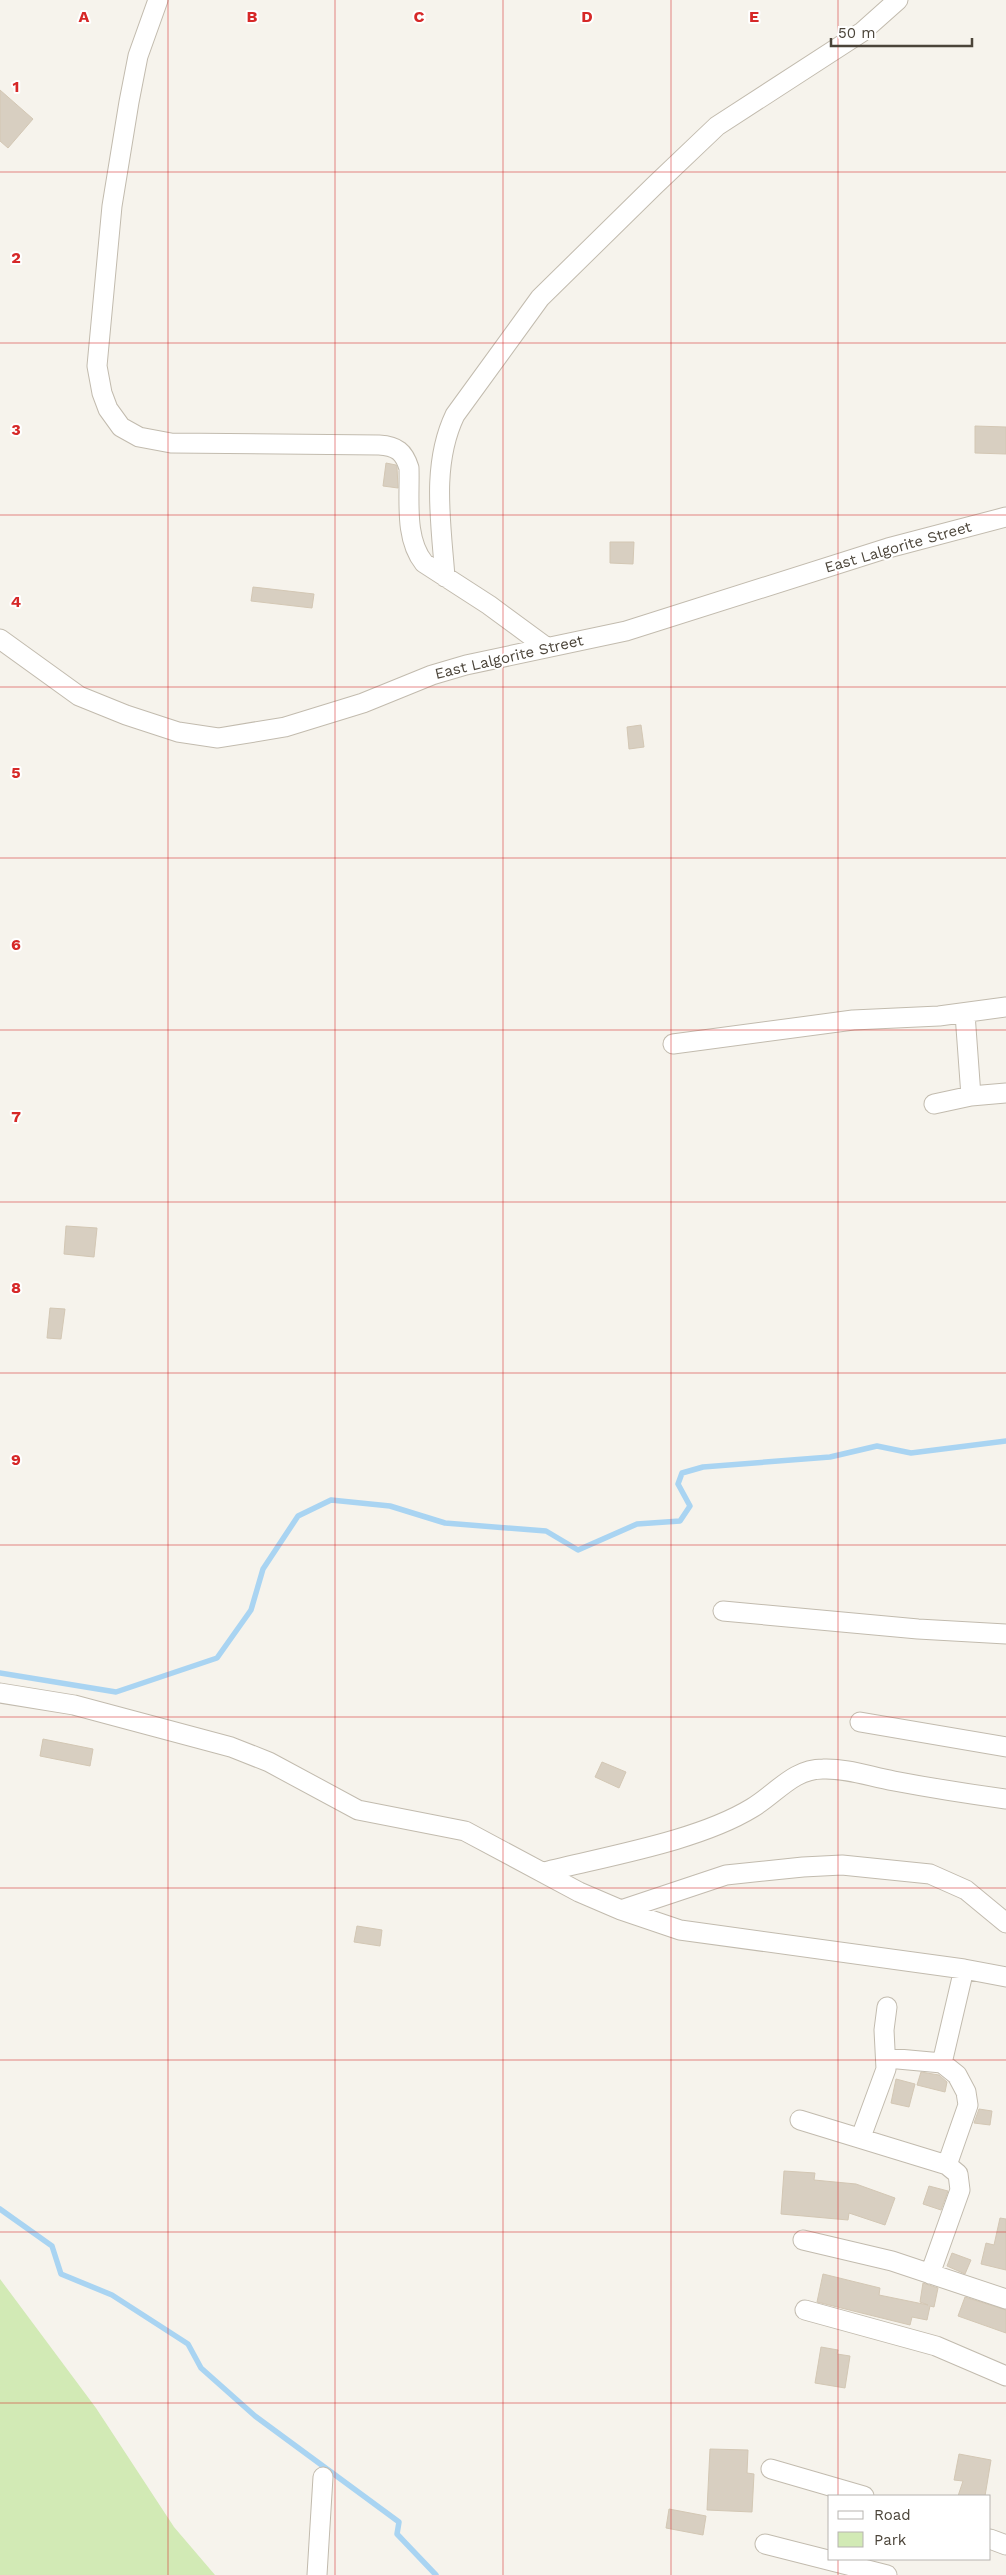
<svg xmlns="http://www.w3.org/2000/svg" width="1006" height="2575" font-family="'Work Sans',sans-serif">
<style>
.green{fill:#d2eab5}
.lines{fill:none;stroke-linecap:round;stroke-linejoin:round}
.stream{stroke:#a9d4f2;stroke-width:5.5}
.building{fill:#d8cfc1;stroke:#d3c7b4}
.minor-casing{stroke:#c2bbae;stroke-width:21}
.minor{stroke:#fff;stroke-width:19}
.grid{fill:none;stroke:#d62828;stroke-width:1;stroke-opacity:0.55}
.labels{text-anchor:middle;stroke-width:4;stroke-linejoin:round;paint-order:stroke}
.street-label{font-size:15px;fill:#4b4439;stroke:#fff}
.grid-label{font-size:16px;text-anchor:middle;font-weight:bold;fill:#d62828;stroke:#fff;stroke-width:4;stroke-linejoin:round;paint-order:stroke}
</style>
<rect width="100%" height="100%" fill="#f6f3ec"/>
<!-- green -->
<path class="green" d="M0,2279L96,2408L174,2527L215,2575H0Z"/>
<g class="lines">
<!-- stream -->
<path class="stream" d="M0,1673L116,1692L217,1658L251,1610L263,1569L298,1516L331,1500L390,1506L445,1523L546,1531L578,1550L637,1524L680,1521L690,1506L678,1484L682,1473L703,1467L830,1457L877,1446L911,1453L1006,1441
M0,2209L52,2246L61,2274L112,2295L188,2344L201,2368L255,2416L399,2522L397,2534L436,2575"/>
</g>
<!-- building -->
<path class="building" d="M0,90L33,119L8,148L0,141Z
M975,426L1006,427V454L975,453Z
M386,463L396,465L397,467L398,488L383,486Z
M610,542H634L633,564L610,563Z
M253,587L314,594L312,608L251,601Z
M641,725L644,747L629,749L627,727Z
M66,1226L97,1228L94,1257L64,1254Z
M50,1308L65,1309L61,1339L47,1338Z
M43,1739L93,1749L90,1766L40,1756Z
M602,1762L626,1772L619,1788L595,1777Z
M357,1926L382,1930L380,1946L354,1942Z
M921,2072L939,2075L947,2082L945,2092L917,2085Z
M896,2079L915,2084L909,2107L891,2103Z
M979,2109L992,2111L990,2125L974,2123Z
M784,2171L815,2173L814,2180L856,2184L895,2198L885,2225L849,2213L848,2220L781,2214Z
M929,2186L948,2191L941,2210L923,2204Z
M1000,2218L1006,2219V2270L981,2264L986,2243L994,2245Z
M952,2253L971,2260L965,2274L947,2266Z
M823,2274L880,2288L879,2295L928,2305L920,2302L923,2283L938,2288L934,2307L930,2306L927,2320L912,2317L910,2325L817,2302Z
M965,2297L1006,2310V2333L958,2316Z
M821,2347L838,2350L837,2354L850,2356L845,2388L815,2383Z
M710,2449L748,2450L747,2473L754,2474L752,2512L707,2510Z
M959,2454L991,2460L985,2496H958L963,2481L954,2480Z
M669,2509L706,2516L703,2535L666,2528Z"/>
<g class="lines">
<defs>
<path id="minor" d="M158,0L138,56L129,102L112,206L97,366L102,393L108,409L121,427L139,437L171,443L379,445C397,446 404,452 409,468C410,499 404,538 424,563L489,605L546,647
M445,577C441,523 431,465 455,415L540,298L654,186L717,126L862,32L898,0
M0,639L79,696L126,715L178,732L218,738L285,727L363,703L432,675L466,665L626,631L888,548L1006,517
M965,1014L971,1096
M673,1044L853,1020L939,1016L1006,1007
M934,1104L971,1096L1006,1093
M723,1611L918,1629L1006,1634
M0,1693L74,1705L231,1747L269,1762L358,1810L465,1831L579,1892L621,1910L680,1930L964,1969L1006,1977
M860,1722L1006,1747
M544,1872C607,1856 698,1841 752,1808C777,1793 793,1769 823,1769C847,1768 871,1777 894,1781C931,1788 968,1794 1006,1799
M621,1910L726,1875L803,1867L842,1865L930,1874L966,1890L1006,1923
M887,2058L942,2063L957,2075L966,2092L968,2105L947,2165
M942,2063L964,1969
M800,2120L947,2165L958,2174L960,2190L930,2274
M861,2137L886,2069L884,2030L887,2007
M803,2240L892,2261L1006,2299
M805,2310L936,2346L1006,2376
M771,2469L864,2496
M990,2539L1006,2545
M765,2544L887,2575
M317,2575L323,2477"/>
</defs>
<!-- minor casing -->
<use href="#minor" class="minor-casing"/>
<!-- minor -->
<use href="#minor" class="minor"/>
</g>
<!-- grid -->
<path class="grid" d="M168,0V2575M335,0V2575M503,0V2575M671,0V2575M838,0V2496M0,172H1006M0,343H1006M0,515H1006M0,687H1006M0,858H1006M0,1030H1006M0,1202H1006M0,1373H1006M0,1545H1006M0,1717H1006M0,1888H1006M0,2060H1006M0,2232H1006M0,2403H1006M838,2559V2575"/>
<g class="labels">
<!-- street labels -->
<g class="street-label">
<text transform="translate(898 547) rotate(-16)" y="5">East Lalgorite Street</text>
<text transform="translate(509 657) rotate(-13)" y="5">East Lalgorite Street</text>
</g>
</g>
<g class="grid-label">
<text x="84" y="22">A</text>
<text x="252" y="22">B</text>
<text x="419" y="22">C</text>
<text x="587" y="22">D</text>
<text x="754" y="22">E</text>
<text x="16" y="92">1</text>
<text x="16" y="263">2</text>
<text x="16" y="435">3</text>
<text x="16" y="607">4</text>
<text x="16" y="778">5</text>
<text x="16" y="950">6</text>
<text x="16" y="1122">7</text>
<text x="16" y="1293">8</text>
<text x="16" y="1465">9</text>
</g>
<!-- legend -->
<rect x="828" y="2495" width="162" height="65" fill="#ffffff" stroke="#b7b4b0"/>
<rect x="838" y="2511" width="25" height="8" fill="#ffffff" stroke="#b7b4b0"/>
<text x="874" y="2520" font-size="15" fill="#4b4439">Road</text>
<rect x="838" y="2532" width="25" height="15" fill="#d2eab5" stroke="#b7b4b0"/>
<text x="874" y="2545" font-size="15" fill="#4b4439">Park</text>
<!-- scale -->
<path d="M831 38v8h141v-8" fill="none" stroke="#4b4439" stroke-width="2.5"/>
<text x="838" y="38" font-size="15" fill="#4b4439" stroke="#ffffff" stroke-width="4" paint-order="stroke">50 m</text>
</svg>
